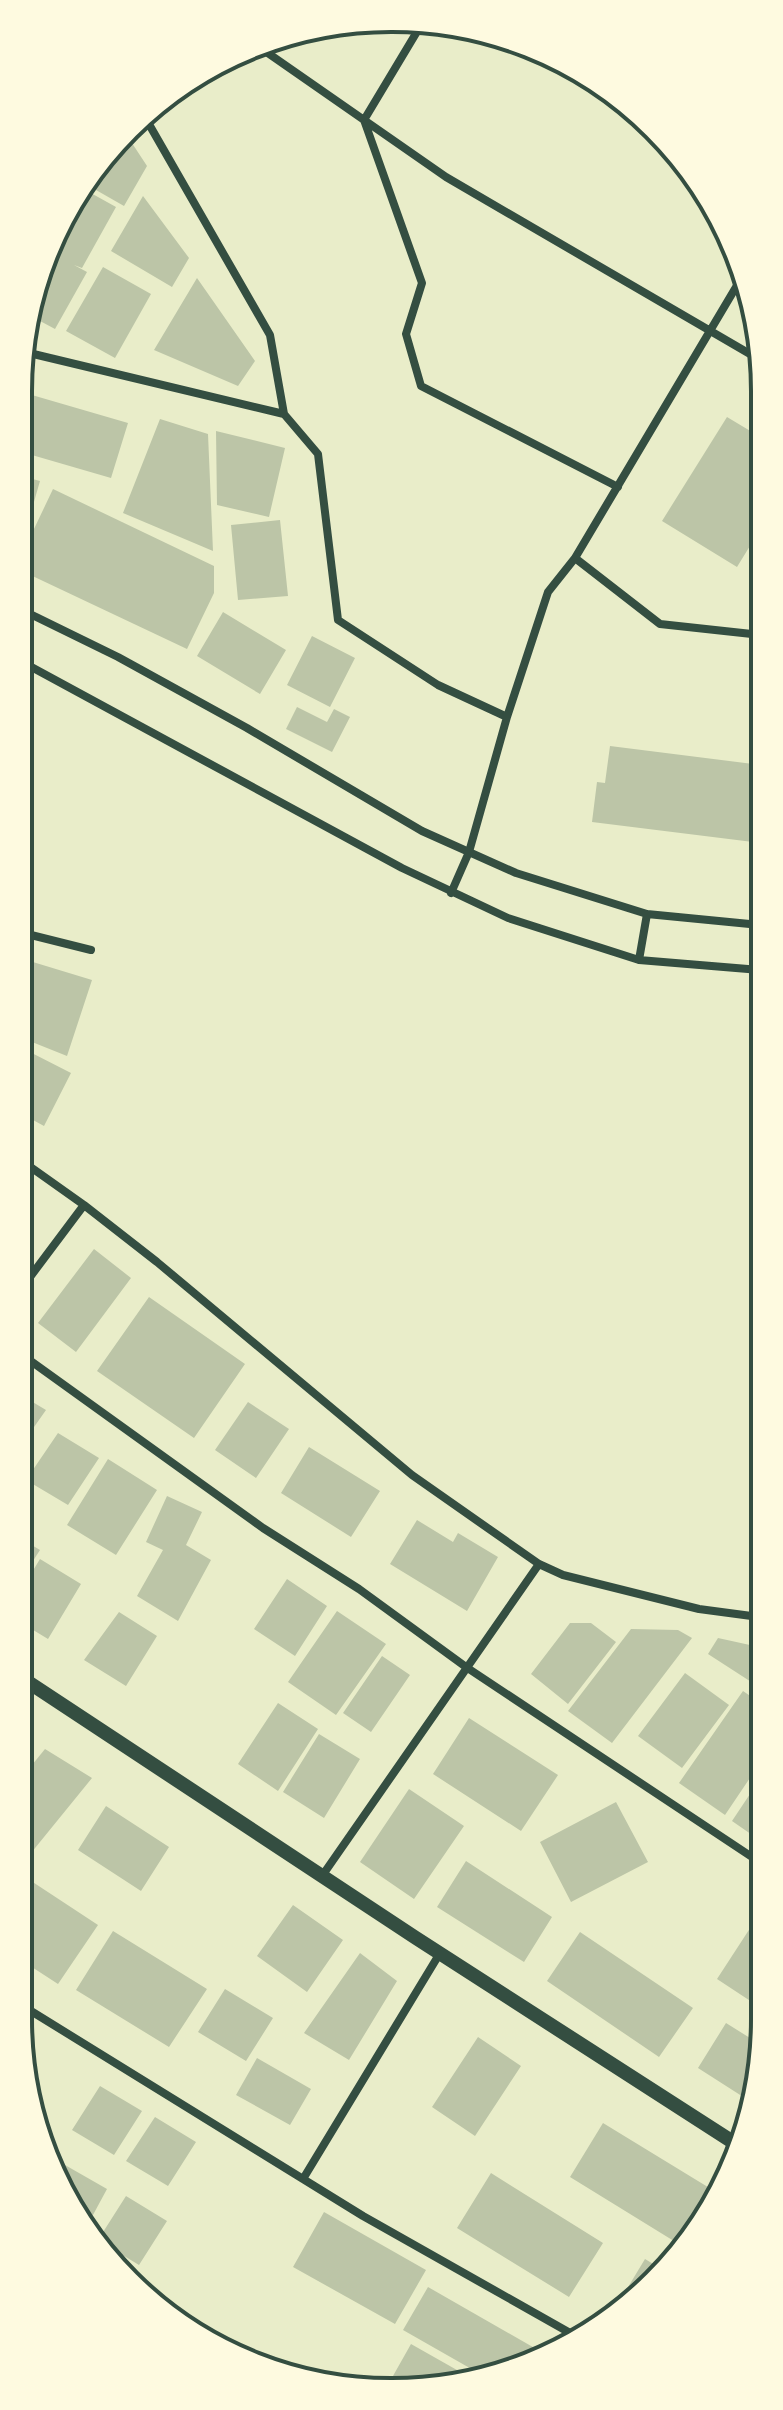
<svg xmlns="http://www.w3.org/2000/svg" width="783" height="2410" font-family="'Titillium Web',sans-serif">
<style>
.building{fill:#bcc5a7}
.lines{fill:none;stroke-linecap:round;stroke-linejoin:round}
.minor{stroke:#344e41;stroke-width:8}
.tertiary{stroke:#344e41;stroke-width:14}
.rim{fill:none;stroke:#344e41;stroke-width:4}
</style>
<rect width="100%" height="100%" fill="#e9edc9"/>
<!-- building -->
<path class="building" d="M128,137L147,166L124,206L82,182Z
M80,187L116,207L82,268L74,265L87,272L55,329L27,314Z
M143,196L189,258L172,287L111,251Z
M103,267L151,294L115,358L66,331Z
M197,278L255,361L238,386L154,350Z
M25,393L128,423L111,478L25,453Z
M727,417L762,438L761,528L737,567L662,521Z
M160,419L208,434L213,551L123,513Z
M216,431L285,448L269,517L217,505Z
M25,477L40,481L25,533H24Z
M53,489L214,566V593L187,649L24,572V550Z
M280,520L288,596L238,600L231,525Z
M223,612L286,650L260,694L197,656Z
M312,636L355,658L330,707L287,685Z
M297,707L327,722L334,709L350,717L332,752L286,729Z
M610,746L761,765V843L592,822L597,782L605,783Z
M23,959L92,980L67,1056L22,1038Z
M22,1048L71,1073L44,1126L22,1114Z
M94,1249L131,1278L76,1352L38,1323Z
M149,1297L245,1364L194,1438L97,1371Z
M21,1395L46,1410L20,1447L21,1423Z
M248,1402L289,1429L256,1478L215,1450Z
M58,1433L99,1458L68,1505L26,1480Z
M309,1447L380,1491L351,1537L281,1493Z
M108,1459L157,1490L116,1555L67,1525Z
M167,1496L202,1512L186,1545L211,1560L178,1621L137,1596L163,1550L146,1542Z
M417,1520L453,1542L458,1533L498,1557L467,1611L390,1564Z
M20,1538L40,1550L20,1581Z
M40,1559L81,1584L48,1639L20,1622V1592Z
M287,1579L327,1606L295,1656L254,1629Z
M337,1611L386,1644L336,1715L288,1682Z
M119,1612L157,1636L126,1686L84,1660Z
M570,1623H591L616,1642L568,1704L531,1674Z
M631,1629L678,1630L692,1638L612,1743L568,1711Z
M718,1638L759,1647V1687L708,1654Z
M382,1656L410,1675L371,1732L343,1713Z
M685,1673L729,1705L682,1768L638,1736Z
M743,1691L759,1702L758,1766L725,1815L679,1783Z
M278,1703L318,1729L278,1791L238,1764Z
M469,1718L558,1775L521,1831L433,1774Z
M319,1734L360,1759L324,1818L283,1792Z
M45,1749L92,1778L31,1853L19,1845V1781Z
M758,1782V1839L732,1821Z
M409,1789L464,1826L414,1899L360,1862Z
M616,1802L648,1862L571,1902L540,1842Z
M106,1806L169,1847L141,1891L78,1850Z
M466,1861L552,1917L524,1962L437,1907Z
M19,1873L98,1925L58,1984L18,1958Z
M293,1905L343,1940L307,1992L257,1956Z
M758,1916V2006L717,1979Z
M113,1931L207,1989L169,2047L76,1990Z
M580,1932L693,2008L659,2057L547,1981Z
M360,1953L397,1981L349,2060L304,2033Z
M225,1989L273,2018L246,2061L198,2032Z
M726,2023L758,2043V2085L748,2100L698,2068Z
M20,2026L30,2030L23,2046L21,2033Z
M478,2037L521,2066L475,2136L432,2107Z
M257,2058L311,2089L290,2125L236,2095Z
M100,2086L142,2111L114,2155L72,2130Z
M752,2100L754,2101L747,2119L742,2116Z
M155,2117L196,2142L168,2186L126,2161Z
M603,2123L716,2192L702,2226L682,2246L570,2177Z
M43,2146L52,2151L47,2161H46Z
M65,2165L107,2189L87,2226L57,2179Z
M491,2173L603,2243L569,2297L457,2228Z
M126,2196L167,2221L139,2265L98,2240Z
M324,2212L426,2270L395,2324L293,2267Z
M645,2259L660,2268L611,2317H610Z
M428,2287L545,2354L489,2379L403,2330Z
M411,2344L464,2374L460,2381L393,2386L389,2383Z"/>
<g class="lines">
<!-- minor -->
<path class="minor" d="M421,25L364,120L422,283L406,334L421,386L618,487
M262,49L446,177L762,361
M146,119L270,335L284,414
M25,352L284,414
M284,414L318,454L338,620L438,685L507,717
M575,558L660,624L761,635
M24,611L118,657L247,728L422,831L516,873L647,914L760,925
M24,663L402,868L508,918L639,960L760,970
M451,893L469,852L507,717L548,592L575,558L742,277
M23,933L91,950
M639,960L647,914
M22,1161L84,1205L157,1262L412,1475L539,1564L563,1575L699,1609L759,1617
M21,1289L84,1205
M21,1354L263,1528L359,1589L466,1667L758,1861
M322,1876L539,1564
M18,2003L363,2216L579,2338
M303,2179L440,1953
M206,2338L236,2356"/>
<!-- tertiary -->
<path class="tertiary" d="M19,1676L416,1938L736,2144"/>
</g>
<!-- crop -->
<path d="M0 0H783V2410H0ZM391 32H392A359 359 0 0 1 751 391V2019A359 359 0 0 1 392 2378H391A359 359 0 0 1 32 2019V391A359 359 0 0 1 391 32Z" fill="#fefae0" fill-rule="evenodd"/>
<path class="rim" d="M391 32H392A359 359 0 0 1 751 391V2019A359 359 0 0 1 392 2378H391A359 359 0 0 1 32 2019V391A359 359 0 0 1 391 32Z"/>
</svg>
